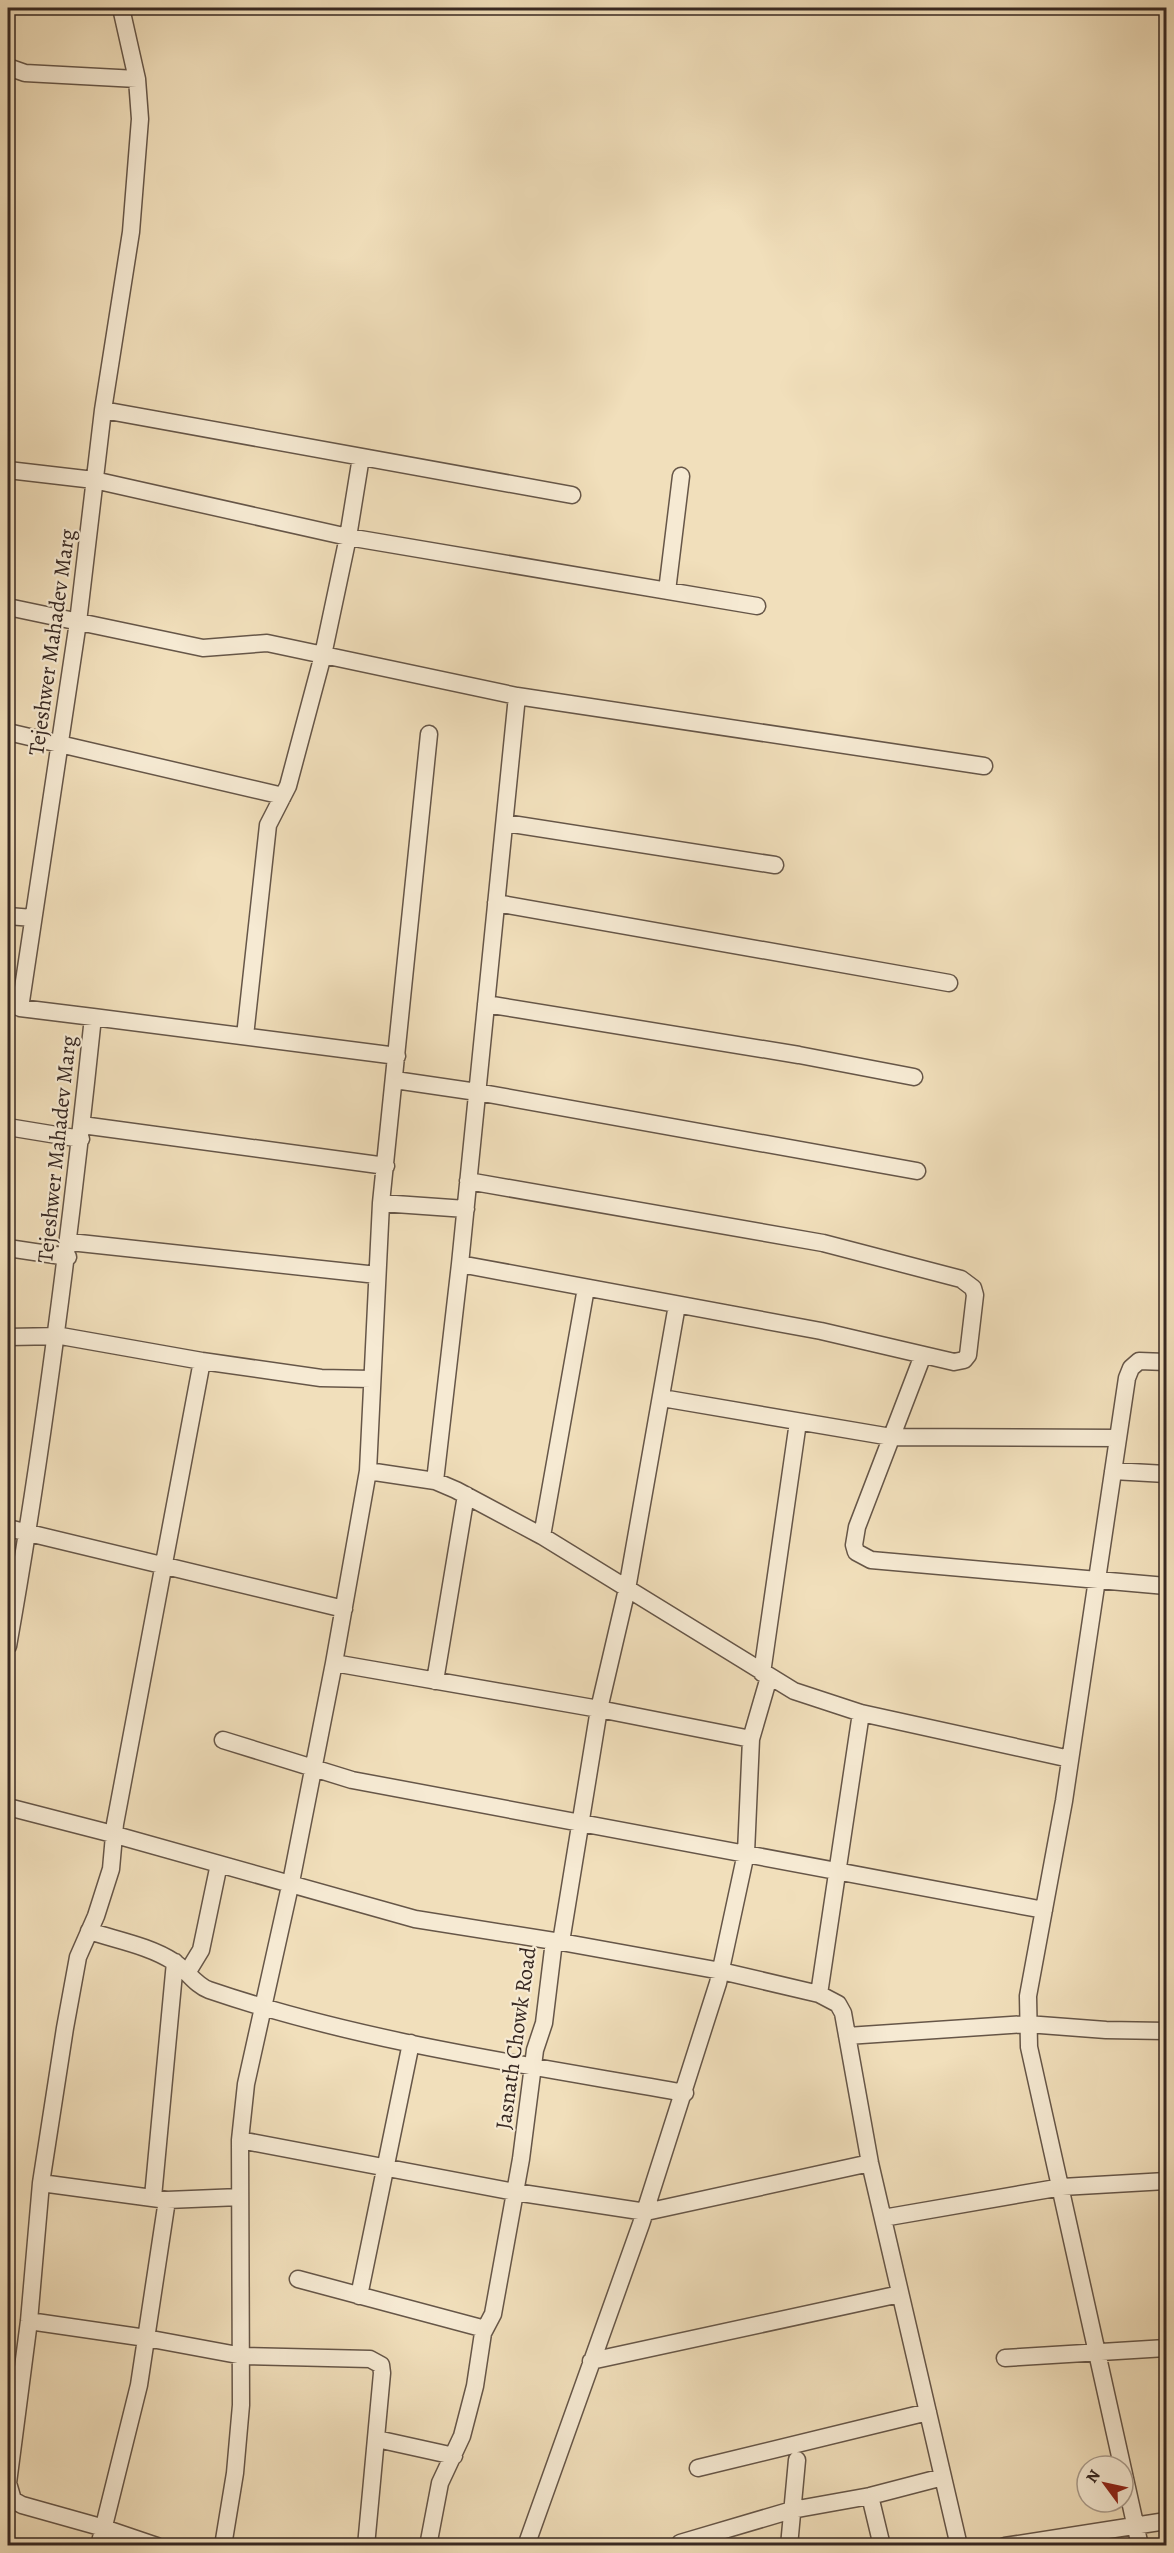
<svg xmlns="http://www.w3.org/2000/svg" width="1174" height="2553" font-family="Alegreya,serif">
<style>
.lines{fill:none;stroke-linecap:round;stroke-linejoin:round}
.minor-casing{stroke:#665648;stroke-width:19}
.minor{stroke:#f6ead3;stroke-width:16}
.labels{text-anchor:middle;stroke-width:4.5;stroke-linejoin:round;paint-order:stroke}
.street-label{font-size:22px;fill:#372822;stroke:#f6ead3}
</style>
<rect width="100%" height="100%" fill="#f1dfbb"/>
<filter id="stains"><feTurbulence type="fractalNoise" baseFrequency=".00333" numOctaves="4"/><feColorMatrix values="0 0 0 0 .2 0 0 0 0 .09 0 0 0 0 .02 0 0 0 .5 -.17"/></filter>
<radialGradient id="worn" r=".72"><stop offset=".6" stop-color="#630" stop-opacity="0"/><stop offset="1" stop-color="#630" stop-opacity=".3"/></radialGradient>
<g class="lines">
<defs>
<path id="minor" d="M8,67L25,73L137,79
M103,410L572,495
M8,470L94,480L348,537L757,606
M667,591L681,476
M8,607L203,648L267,643L517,696L984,766
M8,732L283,796
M505,823L775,865
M496,903L949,983
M8,916L33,918
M486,1004L799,1055L914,1077
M93,1017L397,1056
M245,1036L268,825L288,786L323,655L348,537L361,457
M395,1080L477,1092L917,1171
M82,1125L386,1166
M8,1127L81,1139
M381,1203L466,1209
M70,1242L377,1275
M8,1248L68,1257
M460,1264L821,1331L954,1362L964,1360L968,1355L975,1295L973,1288L961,1279L823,1243L468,1181
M677,1305L627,1589L599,1709L561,1942L721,1971L819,1994L838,2004L843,2013L870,2163L959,2546
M8,1337L61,1336L202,1361L321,1378L371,1379
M923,1355L857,1527L854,1545L856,1552L871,1560L1166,1586
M662,1398L891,1437L1118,1438
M368,1471L435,1481L456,1490L542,1536L794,1691L861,1713L1070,1759
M1113,1471L1166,1474
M435,1481L460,1264L517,696
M8,1528L344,1609
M542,1536L586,1288
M8,1646C45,1438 71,1228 93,1017L20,1008L78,622L103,410L131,232L140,119L137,79L121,8
M334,1663L599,1709L751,1739
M762,1673L798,1422
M435,1681L466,1495
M223,1740L352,1780L1044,1910
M8,1807L105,1832L415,1919L554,1941L544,2023L535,2050L521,2159L493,2314L483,2333L475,2386L462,2436L440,2483L428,2546
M89,1931C116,1940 150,1946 174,1962C187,1970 195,1985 209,1990C361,2042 527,2065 685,2093
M187,1973L201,1950L219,1864
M819,1994L861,1713
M847,2036L1027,2024L1106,2030L1166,2031
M240,2140L515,2192L646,2212L870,2163
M41,2183L167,2200L240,2197
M153,2197L175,1962
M883,2218L1062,2187L1166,2181
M298,2279L485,2329
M359,2296L411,2043
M29,2321L146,2338L243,2356L370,2359L381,2365L382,2373L366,2546
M1005,2358L1166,2348
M591,2361L900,2294
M377,2439L454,2456
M698,2468L928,2412
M870,2496L882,2546
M680,2543L792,2510L870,2496L943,2477
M99,2546L139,2385L167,2200
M157,2546L104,2528L22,2505L13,2500L8,2483L29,2321L41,2183L65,2028L78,1957L96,1916L111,1869L115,1824L202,1361
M223,2546L235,2473L241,2405L240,2140L246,2084L292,1877L334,1663L368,1471L381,1203L429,734
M526,2546L641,2224L718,1983L746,1853L751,1739L769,1677
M789,2546L797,2460
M1005,2546L1166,2521
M1140,2546L1029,2047L1028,1996L1064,1801L1127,1378L1131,1368L1139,1361L1166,1362"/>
</defs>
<!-- minor casing -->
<use href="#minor" class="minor-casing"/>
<!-- minor -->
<use href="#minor" class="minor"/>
</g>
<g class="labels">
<!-- street labels -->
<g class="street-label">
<text transform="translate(51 642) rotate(-82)" y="8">Tejeshwer Mahadev Marg</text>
<text transform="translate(56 1149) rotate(-84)" y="8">Tejeshwer Mahadev Marg</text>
<text transform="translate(515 2038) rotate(-82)" y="8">Jasnath Chowk Road</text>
</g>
</g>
<!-- margin -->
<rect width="1174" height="2553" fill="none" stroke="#f1dfbb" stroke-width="30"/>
<rect x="9" y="9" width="1156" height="2535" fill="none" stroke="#372822" stroke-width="3"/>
<rect x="15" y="15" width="1144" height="2523" fill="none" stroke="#372822" stroke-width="1.5"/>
<!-- north arrow -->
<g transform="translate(1105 2484) rotate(303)"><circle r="28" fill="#f6ead3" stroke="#aa9c8c" stroke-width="1.5"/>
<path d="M0-4.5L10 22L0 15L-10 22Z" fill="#8f2418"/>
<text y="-9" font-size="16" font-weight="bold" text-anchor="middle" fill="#372822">N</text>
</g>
<rect width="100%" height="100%" filter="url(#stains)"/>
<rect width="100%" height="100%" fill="url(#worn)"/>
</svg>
